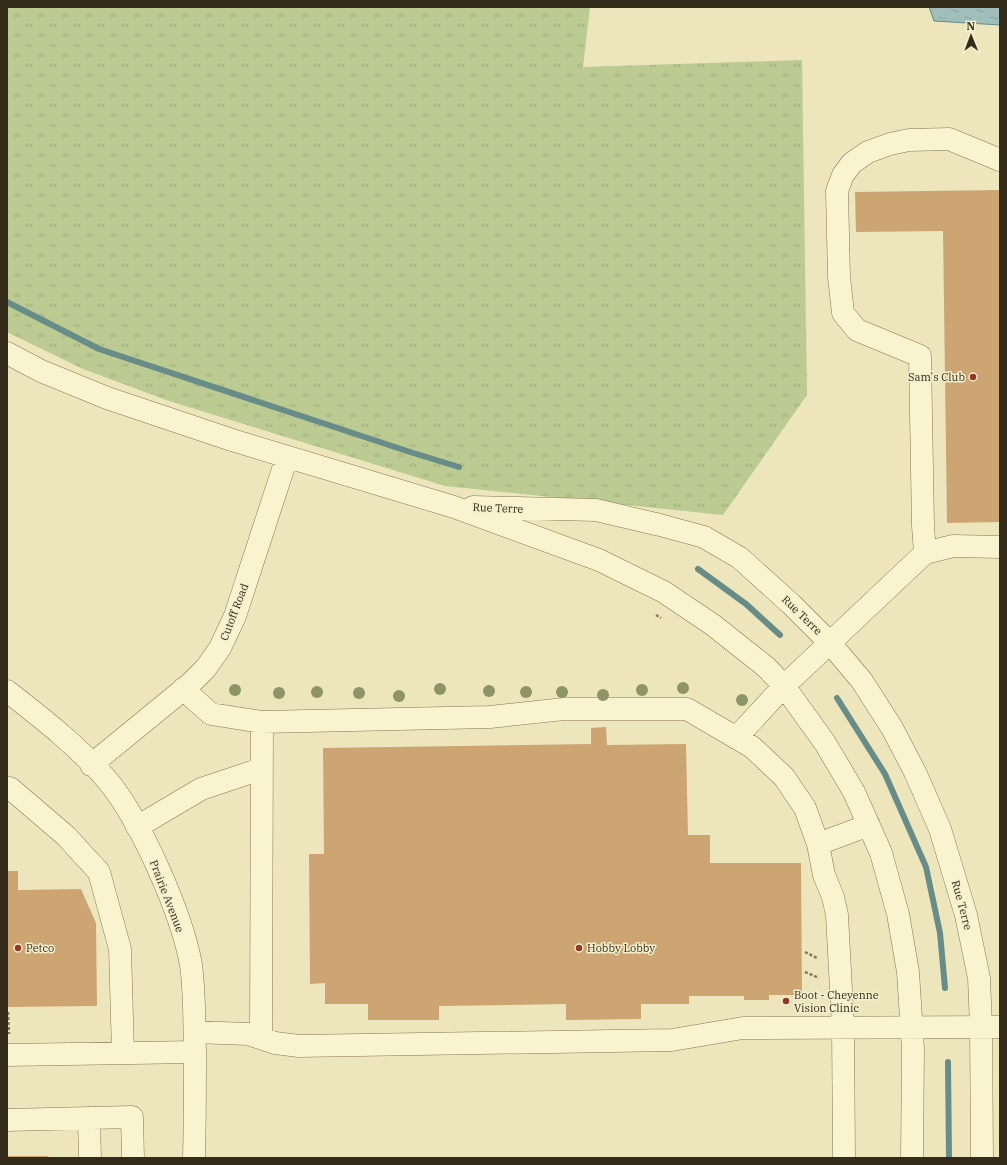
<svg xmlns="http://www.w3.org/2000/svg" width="1007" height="1165" font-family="'IBM Plex Serif',serif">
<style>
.grass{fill:url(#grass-tufts)}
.water{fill:url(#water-ripples);stroke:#688c88}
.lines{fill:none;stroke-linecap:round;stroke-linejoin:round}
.stream{stroke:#688c88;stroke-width:6}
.building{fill:#cca572}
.minor-casing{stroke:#857656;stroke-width:23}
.path{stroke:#857656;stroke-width:2.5;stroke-dasharray:3 2;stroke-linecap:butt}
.minor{stroke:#f9f3cf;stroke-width:22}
.tree{fill:#8c9468}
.poi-dot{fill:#943726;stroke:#f5efcc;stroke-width:1.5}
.labels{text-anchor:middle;stroke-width:3;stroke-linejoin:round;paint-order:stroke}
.poi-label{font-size:11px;fill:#342b1b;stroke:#f5efcc;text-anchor:start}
.street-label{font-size:11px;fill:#342b1b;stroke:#f5efcc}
</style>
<defs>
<pattern id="grass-tufts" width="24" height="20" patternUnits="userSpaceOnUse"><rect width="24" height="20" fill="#bbcb91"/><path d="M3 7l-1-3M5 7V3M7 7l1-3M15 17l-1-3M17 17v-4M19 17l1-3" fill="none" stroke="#a1ae7c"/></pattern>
<pattern id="water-ripples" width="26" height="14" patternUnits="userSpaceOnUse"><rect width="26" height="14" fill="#a0beba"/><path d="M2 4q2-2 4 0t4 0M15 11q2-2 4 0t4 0" fill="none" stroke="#8aa39f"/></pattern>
</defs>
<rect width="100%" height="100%" fill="#ede6bd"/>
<!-- grass -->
<path class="grass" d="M7,7H590L583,67L802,60L807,395L723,515L445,486L169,401L83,369L7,332Z"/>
<!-- water -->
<path class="water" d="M929,7H1000V25L934,21Z"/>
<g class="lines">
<!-- stream -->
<path class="stream" d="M7,302L99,349L410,452L459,467
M698,569L746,604L780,635
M837,698L885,774L926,867L940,933L945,988
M948,1062L949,1158"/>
</g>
<!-- building -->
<path class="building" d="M1000,190V522L947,523L943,231L856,232L855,192Z
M606,727L607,745L686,744L688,835H710V863H801L802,995H769V1000H744V996H689V1004H641V1019L566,1020V1004L439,1006V1020H368V1004H325V983L310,984L309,854H324L323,748L591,744V728Z
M7,871H18V890L81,889L96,923L97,1006L7,1007Z
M8,1156H48L50,1158H7Z"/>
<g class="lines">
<defs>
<path id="minor" d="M7,353L41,371L107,398L232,440L454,507L599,560L664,592L713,625L766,667L784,686L825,743L854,792L881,853L898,914L908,972L913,1049L912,1158
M473,507L596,510L660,525L704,537L740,558L791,604L830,643L862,681L892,728L915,772L940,829L966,915L979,978L981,1026L982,1158
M925,553L923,526L920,356L857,330L843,313L839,277L837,191L843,175L852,163L868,152L890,144L909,140L949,139L1000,160
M183,689L211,714L262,722
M7,691C43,719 83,750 112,786C143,827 182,914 191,965C195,994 194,1023 195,1052C195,1088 195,1123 194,1158
M736,738L784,686L925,553L953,546L1000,547
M91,765L190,684L206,668L220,648L235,616L287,457
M7,788H10L66,836L99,872L120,949L123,1053
M137,827L201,789L261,769
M818,844L869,825
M195,1032L248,1034L275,1043L299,1046L672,1040L743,1028L1000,1027
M261,1038L262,722L490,717L564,709H687L752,747L784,777L805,808L818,844L824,875L833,897L837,915L843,1027L844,1158
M7,1055L195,1052
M89,1118L90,1158
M7,1120L132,1117L133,1158"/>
</defs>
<!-- minor casing -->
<use href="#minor" class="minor-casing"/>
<!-- path -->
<path class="path" d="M656,615L661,618
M805,952L817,958
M805,972L819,978
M8,1012L9,1034"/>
<!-- minor -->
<use href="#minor" class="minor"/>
</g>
<!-- trees -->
<g class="tree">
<circle cx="683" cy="688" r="6"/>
<circle cx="440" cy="689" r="6"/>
<circle cx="235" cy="690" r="6"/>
<circle cx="642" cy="690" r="6"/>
<circle cx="489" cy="691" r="6"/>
<circle cx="317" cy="692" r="6"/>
<circle cx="526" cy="692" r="6"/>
<circle cx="562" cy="692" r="6"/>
<circle cx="279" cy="693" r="6"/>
<circle cx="359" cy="693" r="6"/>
<circle cx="603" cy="695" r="6"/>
<circle cx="399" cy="696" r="6"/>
<circle cx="742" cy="700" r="6"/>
</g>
<!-- markers -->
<g class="poi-dot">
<circle cx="973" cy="377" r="4"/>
<circle cx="18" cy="948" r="4"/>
<circle cx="579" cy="948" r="4"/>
<circle cx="786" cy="1001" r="4"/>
</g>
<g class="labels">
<!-- poi labels -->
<g class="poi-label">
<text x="965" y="381" text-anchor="end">Sam's Club</text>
<text x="26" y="952">Petco</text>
<text x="587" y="952">Hobby Lobby</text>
<text x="794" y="999">Boot - Cheyenne<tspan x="794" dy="13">Vision Clinic</tspan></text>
</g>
<!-- street labels -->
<g class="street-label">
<text transform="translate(498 508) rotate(2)" y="4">Rue Terre</text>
<text transform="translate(234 612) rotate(-69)" y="4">Cutoff Road</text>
<text transform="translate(802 615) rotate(44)" y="4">Rue Terre</text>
<text transform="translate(167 896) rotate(69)" y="4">Prairie Avenue</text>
<text transform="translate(962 905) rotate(75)" y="4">Rue Terre</text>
</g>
</g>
<!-- border -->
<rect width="1007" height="1165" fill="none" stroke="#342b1b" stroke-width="16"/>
<!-- north arrow -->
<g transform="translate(971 36) rotate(359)" stroke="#f5efcc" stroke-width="3" paint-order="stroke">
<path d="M0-3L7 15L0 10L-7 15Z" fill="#342b1b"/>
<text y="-6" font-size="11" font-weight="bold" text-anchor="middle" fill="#342b1b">N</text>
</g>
</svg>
